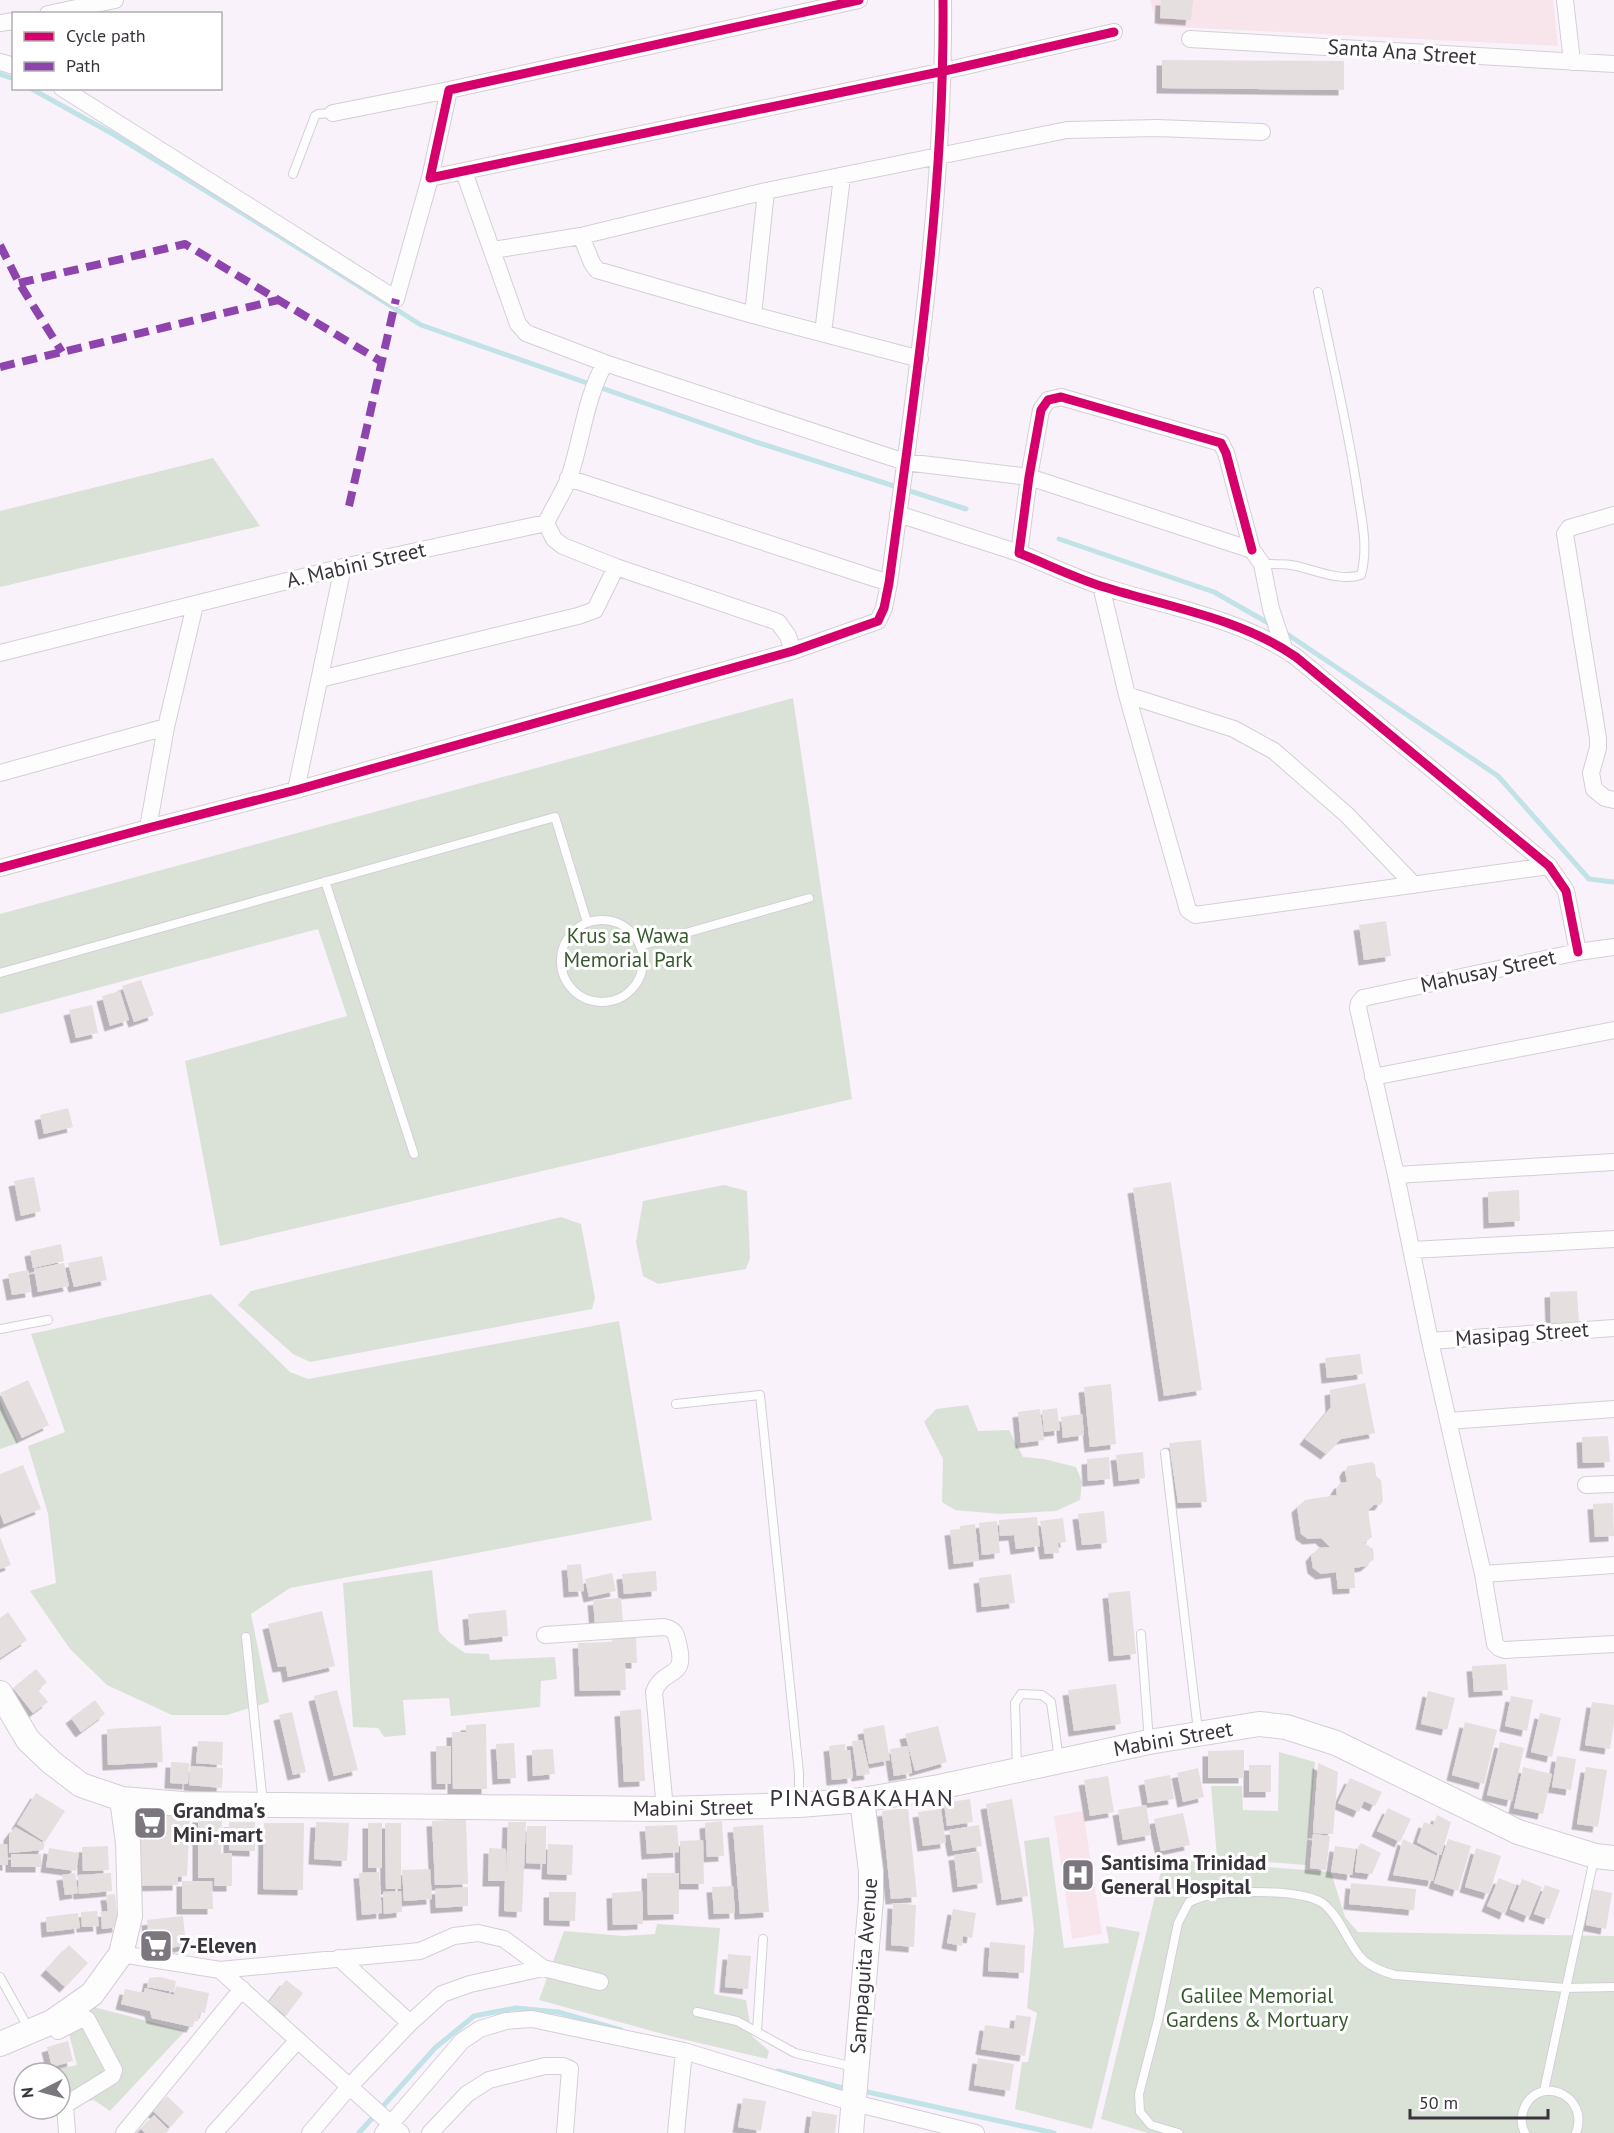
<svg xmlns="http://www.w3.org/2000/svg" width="1614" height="2133" font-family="'PT Sans',sans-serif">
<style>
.education{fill:#f7e5eb}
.green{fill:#dae2d8}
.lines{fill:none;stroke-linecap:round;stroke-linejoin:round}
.stream{stroke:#c1e2e6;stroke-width:5}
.building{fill:#e5dfdf;filter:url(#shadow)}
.lane-casing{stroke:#d4ced6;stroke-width:10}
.street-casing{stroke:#d4ced6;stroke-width:18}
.secondary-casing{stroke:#d4ced6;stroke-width:26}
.lane{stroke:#fefdfe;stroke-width:8}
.street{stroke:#fefdfe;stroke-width:16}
.secondary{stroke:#fefdfe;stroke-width:24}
.quiet{stroke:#8e44ad;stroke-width:8;stroke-dasharray:15 8;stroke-linecap:butt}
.cycleway-casing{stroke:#fff;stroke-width:13}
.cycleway{stroke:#d6006c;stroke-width:9}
.labels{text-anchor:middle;stroke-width:6;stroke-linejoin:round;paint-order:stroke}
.street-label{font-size:21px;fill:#39333b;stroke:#fff}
.park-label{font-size:21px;fill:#35592d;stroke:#fff}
.poi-label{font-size:21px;font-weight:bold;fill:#39333b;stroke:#fff;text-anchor:start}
.quarter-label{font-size:24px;letter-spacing:1.5px;fill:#39333b;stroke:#fff}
</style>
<defs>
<filter id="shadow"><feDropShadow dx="-5.5" dy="5.5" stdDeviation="0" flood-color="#0004"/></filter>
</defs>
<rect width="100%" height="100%" fill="#f9f2fb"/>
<!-- education -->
<path class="education" d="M1150,0H1553L1558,46L1158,26Z
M1083,1811L1102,1934L1072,1939L1054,1816Z"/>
<!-- green -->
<path class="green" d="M213,458L260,526L0,587V511Z
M793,698L852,1099L220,1246L185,1061L347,1016L318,929L0,1014V914Z
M724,1185L747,1191L750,1258L746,1269L658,1284L643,1276L636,1242L643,1201Z
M561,1217L581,1224L595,1298L592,1309L310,1362L293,1354L238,1305L251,1291Z
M211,1294L290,1372L308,1379L619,1321L652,1520L290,1588L251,1614L269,1702L227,1715H172L107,1685L70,1649L30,1591L56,1583L48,1514L28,1446L65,1432L31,1334Z
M0,1400L18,1443L0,1449Z
M968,1405L978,1431L1009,1430L1023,1457L1044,1459L1076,1467L1082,1482L1080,1500L1056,1511L1000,1514L955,1510L942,1502L943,1459L924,1422L936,1409Z
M432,1570L439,1632L449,1642L465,1653L489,1654L490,1660L555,1657L557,1679L541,1681L540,1707L451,1716L449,1698L403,1700L406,1735L384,1737L378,1728L353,1727L343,1583Z
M1279,1752L1315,1762L1306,1865L1217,1858L1211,1786H1242L1243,1810L1278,1811Z
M1049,1837L1064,1948L1109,1943L1106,1926L1140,1932L1092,2129L1015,2109L1022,2062H1028L1037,2013L1027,2008L1034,1930L1024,1841Z
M1164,1859L1331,1872L1345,1917L1358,1932L1614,1936V2133H1148L1101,2119Z
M657,1924L720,1928L714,1994L746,2000L752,2036L769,2051L767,2059L674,2037L539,2000L564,1931L624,1936L655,1934Z
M90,2006L185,2031L110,2111L94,2100L60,2105V2073H40L77,2065L67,2026Z"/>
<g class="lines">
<!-- stream -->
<path class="stream" d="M0,74L14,79
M30,88L113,134L281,237L421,325L756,442L966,509
M1059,539L1214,592L1270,624
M1284,632L1498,776L1589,879L1614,882
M778,2071L843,2088
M863,2091L1054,2133
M359,2133L435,2048L474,2016L516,2008L558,2012L621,2030"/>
</g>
<!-- building -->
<path class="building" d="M1161,0H1193L1191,20L1160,18Z
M1162,60L1344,61V90L1162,88Z
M1386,921L1391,956L1364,960L1359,925Z
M141,980L154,1015L134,1022L122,986Z
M120,991L129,1020L110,1026L102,996Z
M92,1005L98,1033L76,1038L69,1010Z
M68,1108L73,1127L44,1134L40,1115Z
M34,1177L41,1211L21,1216L14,1181Z
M1171,1182L1202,1390L1164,1396L1133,1188Z
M1519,1190L1520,1221L1489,1223L1488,1192Z
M61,1244L64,1261L33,1268L30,1251Z
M102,1256L107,1280L74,1287L68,1263Z
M64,1263L69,1286L38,1292L34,1269Z
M28,1270L31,1292L12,1295L8,1274Z
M1577,1291L1579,1323L1551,1324L1550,1292Z
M1360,1354L1363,1374L1327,1378L1325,1358Z
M28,1380L49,1425L22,1438L0,1393Z
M1365,1383L1375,1433L1341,1439L1326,1454L1305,1439L1331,1407L1330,1390Z
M1111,1384L1116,1444L1090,1447L1084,1387Z
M1057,1408L1060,1430L1044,1432L1042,1410Z
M1040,1409L1044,1440L1021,1443L1018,1412Z
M1082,1414L1084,1435L1063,1438L1061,1417Z
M1608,1436L1610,1462L1583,1463L1582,1437Z
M1201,1440L1207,1502L1178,1503L1169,1443Z
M1143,1452L1145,1478L1119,1481L1116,1455Z
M1109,1457L1110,1479L1088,1481L1087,1459Z
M1372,1462L1375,1465L1376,1476L1381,1480L1383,1501L1380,1505H1374L1368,1510L1372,1537L1364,1543L1373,1549L1374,1559L1366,1566L1354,1568L1355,1588L1338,1589L1336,1572L1321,1574L1313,1568L1311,1556L1318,1548L1330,1547L1321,1538L1308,1539L1301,1534L1297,1507L1305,1500L1337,1495L1336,1489L1340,1483L1347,1482L1345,1471L1348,1466Z
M23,1465L41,1509L4,1524L0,1513V1474Z
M1613,1503L1614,1536L1595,1537L1593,1504Z
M1104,1511L1107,1543L1082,1545L1078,1514Z
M1037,1517L1040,1546L1016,1549L1014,1535L1000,1536L999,1520Z
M1063,1518L1066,1542L1058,1543L1059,1553L1045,1554L1040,1521Z
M997,1521L1000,1553L982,1555L979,1523Z
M975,1524L979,1561L954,1564L950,1530L960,1529V1526Z
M0,1537L11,1565L0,1569Z
M581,1564L584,1591L569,1592L567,1565Z
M656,1571L657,1591L624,1594L622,1574Z
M612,1573L616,1591L589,1597L585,1579Z
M1011,1574L1015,1603L982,1607L979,1578Z
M1130,1591L1136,1654L1114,1656L1108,1593Z
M621,1598L623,1622L595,1624L593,1600Z
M506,1610L508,1636L470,1640L468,1614Z
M322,1611L335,1666L288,1677L286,1666L278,1667L268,1624Z
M8,1612L27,1640L0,1658V1618Z
M636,1636L637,1663H625L626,1690L580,1691L578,1643L612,1642V1637Z
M1506,1664L1508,1690L1474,1692L1472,1666Z
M36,1669L47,1682L38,1690L48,1702L33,1713L13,1688Z
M1116,1684L1121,1724L1074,1731L1068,1690Z
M337,1690L358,1770L334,1776L314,1696Z
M1428,1691L1455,1698L1447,1730L1421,1724Z
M1511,1696L1533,1700L1527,1731L1505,1726Z
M95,1700L105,1714L81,1732L71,1718Z
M1592,1702L1614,1705V1722L1610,1749L1585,1745Z
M641,1709L645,1781L624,1782L620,1711Z
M292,1712L306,1772L293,1775L279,1715Z
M1540,1713L1561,1718L1552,1757L1531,1752Z
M1465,1722L1497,1730L1484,1784L1452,1775Z
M486,1724L487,1789H453L452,1732H466V1725Z
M884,1725L890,1760L869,1764L863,1729Z
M161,1726L163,1762L108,1765L107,1729Z
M938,1726L947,1762L915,1771L905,1734Z
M862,1740L870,1774L857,1776L852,1741Z
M198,1741L223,1742L222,1765L196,1763Z
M1500,1742L1524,1748L1512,1801L1487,1795Z
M514,1743L516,1778L498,1779L496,1744Z
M845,1744V1750H850L853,1778L832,1780L829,1746Z
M436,1746H451V1784H437Z
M908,1746L912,1773L894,1776L890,1749Z
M553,1749L555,1774L533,1776L532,1750Z
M1244,1750V1778H1208V1751Z
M1557,1756L1576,1759L1571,1790L1552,1787Z
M171,1762L189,1763L188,1784L170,1783Z
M1318,1763L1338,1772L1333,1834L1313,1833Z
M1249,1765H1271V1792H1249Z
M190,1766L223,1768L222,1788L189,1785Z
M1523,1767L1552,1774L1543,1814L1514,1808Z
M1586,1767L1607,1770L1598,1827L1577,1824Z
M1198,1768L1204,1797L1183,1802L1177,1773Z
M1170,1775L1174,1799L1148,1803L1144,1780Z
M1108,1776L1114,1812L1090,1816L1084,1780Z
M1350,1778L1382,1792L1375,1806L1364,1801L1359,1812L1338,1803Z
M36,1793L65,1811L45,1842L17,1824Z
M970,1799L973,1822L947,1826L944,1803Z
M1012,1799L1028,1896L1002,1900L986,1804Z
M1146,1805L1151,1835L1123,1840L1118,1810Z
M908,1808L917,1897L891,1899L882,1811Z
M1388,1808L1411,1819L1400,1842L1377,1831Z
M941,1809L946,1843L923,1846L918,1812Z
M1183,1813L1190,1845L1161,1851L1154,1819Z
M133,1815L190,1816L187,1876L178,1877V1885L135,1886Z
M1437,1815L1451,1822L1441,1855L1417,1842L1424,1822L1433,1825Z
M198,1817H222L221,1853H232V1886H214L215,1878H198Z
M466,1819L468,1884L435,1885L432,1821Z
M722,1821L724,1856L707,1857L705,1823Z
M229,1822H255V1851L229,1850Z
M316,1822L349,1823L347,1861L314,1859Z
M508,1822H526L522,1912L504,1911L505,1881H488L489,1848L506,1849V1878Z
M264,1823H304L303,1890L263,1889Z
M368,1823H382V1868H368Z
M385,1823H401V1889H386Z
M677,1825L679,1852L647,1854L645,1826Z
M763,1825L769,1912L740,1914L733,1827Z
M979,1825L982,1846L953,1851L949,1830Z
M527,1826H546V1864L526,1863Z
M15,1827L45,1844L43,1850L9,1853V1835Z
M1313,1834L1330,1836L1326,1870L1310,1868Z
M1403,1839L1439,1857L1433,1881L1393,1875Z
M1448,1839L1471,1846L1458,1891L1434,1883Z
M703,1840L704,1884H681L680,1841Z
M1361,1843L1381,1853L1372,1874L1355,1872L1358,1847Z
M0,1844H7L8,1865H0Z
M548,1844L573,1845L572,1875L547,1874Z
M108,1846L109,1870L83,1871L82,1847Z
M1335,1846L1356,1849L1352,1875L1331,1872Z
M49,1848L79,1853L76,1871L46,1867Z
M1476,1848L1501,1856L1489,1894L1465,1887Z
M979,1852L983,1883L958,1887L954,1855Z
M11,1854H41V1867H11Z
M430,1869L432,1899L404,1901L402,1870Z
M379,1872L382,1913L362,1915L359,1873Z
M75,1873L78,1893L65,1895L62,1875Z
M111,1873L112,1891L79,1894L78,1875Z
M647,1873H679V1914L648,1915Z
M1499,1878L1516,1885L1505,1914L1487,1906Z
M1522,1879L1542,1887L1529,1917L1510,1909Z
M182,1881H212L213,1909H182Z
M1351,1883L1416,1889L1414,1910L1349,1904Z
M1545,1885L1560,1890L1549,1919L1534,1914Z
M733,1886L735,1913L714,1914L712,1887Z
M468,1887V1906L436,1908L435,1889Z
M1592,1889L1612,1893L1606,1929L1586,1925Z
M401,1891L402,1912L384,1914L383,1892Z
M642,1891L643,1924L613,1925L612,1893Z
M549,1892H576L575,1921L549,1920Z
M115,1894L118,1927L102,1929L101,1912L108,1911L106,1895Z
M893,1903L916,1905L914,1947L891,1945Z
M953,1909L976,1913L972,1938L963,1936L962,1946L947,1943Z
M97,1911L99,1926L82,1927L81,1912Z
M78,1913L80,1928L47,1932L46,1917Z
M183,1916L186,1946L150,1950L147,1920Z
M990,1942L1025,1945L1024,1973L988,1971Z
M69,1945L88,1963L65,1987L46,1970Z
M728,1954L751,1956L748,1989L725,1987Z
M160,1977L176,1981L174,1992L147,1987L149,1978Z
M286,1980L303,1993L286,2016L269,2002Z
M176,1986L209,1993L205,2013L200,2012L198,2021H195L192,2027L152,2018L150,2011L121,2004L125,1989L144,1993L145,1988L174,1995Z
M1016,2015L1031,2017L1025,2056L981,2049L985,2025L1014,2029Z
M68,2041L73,2061L52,2067L47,2047Z
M978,2058L1014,2064L1010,2091L974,2085Z
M167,2096L184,2112L170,2127L153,2111Z
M743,2098L766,2101L761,2131L738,2127Z
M812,2111L837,2115L835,2133H809Z
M154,2115L169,2130L166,2133H145L141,2129Z"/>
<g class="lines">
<defs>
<path id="lane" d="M293,174L315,116L318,114L333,113
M1262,564C1271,564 1281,564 1291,565C1315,569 1337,582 1361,575C1369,546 1361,517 1357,488C1347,422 1331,357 1318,292
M325,881L414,1154
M561 961a41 41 0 1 1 82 0a41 41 0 1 1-82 0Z
M640,946L809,898
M0,973L555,817L587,922
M0,1329L48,1320
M676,1404L760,1395L799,1773V1804
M1165,1453L1198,1731
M1141,1634L1149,1741
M246,1637L263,1804
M1017,1767L1015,1703L1021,1694L1042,1695L1051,1702L1059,1759
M0,1977L29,2029
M697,2012L737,2021L795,2053L854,2067
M757,2031L763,1939
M1544,2091L1566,1988L1614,1987
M1178,2133L1151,2125L1140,2112L1139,2094L1158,2020L1178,1923L1189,1902C1194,1900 1200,1897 1206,1896C1231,1891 1305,1888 1325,1905C1341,1919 1346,1939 1359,1955C1366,1965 1383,1972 1395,1975L1566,1988L1594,1859
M1525,2133C1520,2124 1521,2115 1525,2106C1542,2074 1590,2097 1576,2133"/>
<path id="street" d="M859,0L449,90L430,178L944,71L1114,32
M1565,0L1572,62
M48,14L115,0
M0,23L14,21
M1190,39L1614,64
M0,62L14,66
M62,88L396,299L430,178
M333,113L449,90
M464,172L518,324L526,333L605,363L905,462L1029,477L1252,550L1262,564L1271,609L1284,648
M581,236L592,263L597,270L753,315L920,359
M493,250L581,236L766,191L1067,130L1157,128L1262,132
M753,315L766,191
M823,333L842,177
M568,478L889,583
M898,514L1019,553
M1614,515L1569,528L1565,534L1598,738V748L1591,773L1594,789L1605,798L1614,800
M546,523L554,539L563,546L616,567L778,622L788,636L793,651
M1252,550L1226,453L1221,443L1061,397L1048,400L1041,410L1029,477L1019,553C1047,564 1075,578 1104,587C1168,607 1240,618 1296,657L1549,866L1566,891L1578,952
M1101,586L1127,695L1188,910L1195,915L1549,866
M0,653L343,567L546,523C553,508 563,493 569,478C582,440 585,399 605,363
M320,679L578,616L595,610L616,567
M1127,695L1234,729L1274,751L1347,815L1414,885
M0,773L166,727
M296,790L343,567
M148,828L166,727L195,605
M0,868L148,828L296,790L793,651L878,621L884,608L889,583C915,390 945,196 943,0
M1614,947L1578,952L1363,998L1359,1003L1358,1008L1396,1175L1430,1341L1483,1574L1495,1644L1499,1648L1505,1650L1614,1644
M1373,1077L1614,1030
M1396,1175L1614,1162
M1412,1250L1614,1239
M1430,1341L1614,1328
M1448,1421L1614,1409
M1586,1485L1614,1484
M1483,1574L1614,1565
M545,1635L664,1627C674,1629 676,1633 678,1643C688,1681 664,1666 654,1692L665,1809
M121,1954L220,1970L401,2133
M339,1958L410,2023
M220,1970L420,1951L454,1936L478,1933L504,1939L543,1968L600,1982
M52,2022L58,2031L83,2018L87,2019L114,2070L112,2076L65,2105L67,2133
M124,2133L242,1989
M214,2133L298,2040
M310,2133L349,2087L410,2023L442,1994L470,1984L543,1968
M383,2133L462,2041L480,2029L506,2021L532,2019L684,2051L854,2103L976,2133
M430,2133L467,2094L489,2080L545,2066H563L570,2069L565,2133
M676,2133L684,2051"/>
<path id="secondary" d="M0,1693L28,1740L51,1762L81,1785L122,1799L182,1804L665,1809L799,1805L862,1800L939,1787L1149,1742L1259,1724L1286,1727L1336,1743L1518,1832L1595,1856L1614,1858
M0,2044L52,2022L92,1994L121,1954L130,1916L128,1843L122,1799
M851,2133L871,1899V1871L862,1800"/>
</defs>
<!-- lane casing -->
<use href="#lane" class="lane-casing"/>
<!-- street casing -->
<use href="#street" class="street-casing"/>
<!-- secondary casing -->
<use href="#secondary" class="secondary-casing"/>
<!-- lane -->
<use href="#lane" class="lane"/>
<!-- street -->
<use href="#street" class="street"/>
<!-- secondary -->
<use href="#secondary" class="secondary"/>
<!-- quiet -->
<path class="quiet" d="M0,245L19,283L62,352
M19,283L185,244L382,362
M0,367L278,300
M349,506L396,299"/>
<defs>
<path id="cycleway" d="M859,0L449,90L430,178L944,71L1114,32
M1252,550L1226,453L1221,443L1061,397L1048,400L1041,410L1029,477L1019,553C1047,564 1075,578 1104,587C1168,607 1240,618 1296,657L1549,866L1566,891L1578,952
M0,868L148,828L296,790L793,651L878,621L884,608L889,583C915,390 945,196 943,0"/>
</defs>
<!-- cycleway casing -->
<use href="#cycleway" class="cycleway-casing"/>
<!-- cycleway -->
<use href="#cycleway" class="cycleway"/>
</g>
<!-- icons -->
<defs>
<symbol id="supermarket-square" viewBox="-11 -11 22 22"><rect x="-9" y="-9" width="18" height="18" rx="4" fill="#7c767e" stroke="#fff"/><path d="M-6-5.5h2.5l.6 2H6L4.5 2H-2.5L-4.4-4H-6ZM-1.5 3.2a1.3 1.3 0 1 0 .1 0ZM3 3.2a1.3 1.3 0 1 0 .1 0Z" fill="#fff"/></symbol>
<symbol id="hospital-square" viewBox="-11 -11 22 22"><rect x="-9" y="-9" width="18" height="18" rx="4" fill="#7c767e" stroke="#fff"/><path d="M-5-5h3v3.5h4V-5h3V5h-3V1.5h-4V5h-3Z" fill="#fff"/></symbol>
</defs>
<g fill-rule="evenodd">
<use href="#supermarket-square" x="131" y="1804" width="38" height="38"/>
<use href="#hospital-square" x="1059" y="1856" width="38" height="38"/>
<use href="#supermarket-square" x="137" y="1927" width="38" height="38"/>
</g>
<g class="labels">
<!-- street labels -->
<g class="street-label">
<text transform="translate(1402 52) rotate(4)" y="7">Santa Ana Street</text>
<text transform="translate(356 565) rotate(-13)" y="7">A. Mabini Street</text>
<text transform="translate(1488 971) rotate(-12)" y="7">Mahusay Street</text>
<text transform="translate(1522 1334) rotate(-4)" y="7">Masipag Street</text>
<text transform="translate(1173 1739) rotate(-10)" y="7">Mabini Street</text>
<text transform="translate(693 1808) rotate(-1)" y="7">Mabini Street</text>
<text transform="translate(864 1966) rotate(-86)" y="7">Sampaguita Avenue</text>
</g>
<!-- park labels -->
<g class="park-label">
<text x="628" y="943">Krus sa Wawa<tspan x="628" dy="24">Memorial Park</tspan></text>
<text x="1257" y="2003">Galilee Memorial<tspan x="1257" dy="24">Gardens &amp; Mortuary</tspan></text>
</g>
<!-- poi labels -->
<g class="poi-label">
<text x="173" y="1818">Grandma's<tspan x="173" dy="24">Mini-mart</tspan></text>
<text x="1101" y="1870">Santisima Trinidad<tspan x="1101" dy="24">General Hospital</tspan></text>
<text x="179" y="1953">7-Eleven</text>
</g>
<!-- quarter labels -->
<g class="quarter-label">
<text x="862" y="1806">PINAGBAKAHAN</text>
</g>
</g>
<!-- legend -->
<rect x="12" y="12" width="210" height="78" fill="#ffffff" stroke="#b0adb1" stroke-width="1.5"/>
<rect x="24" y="32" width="30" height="9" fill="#d6006c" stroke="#b0adb1" stroke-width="1.5"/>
<text x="66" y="42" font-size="18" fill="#39333b">Cycle path</text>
<rect x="24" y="62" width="30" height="9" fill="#8e44ad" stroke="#b0adb1" stroke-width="1.5"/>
<text x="66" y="72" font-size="18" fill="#39333b">Path</text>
<!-- north arrow -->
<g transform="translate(42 2091) rotate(264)"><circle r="28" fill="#ffffff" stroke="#b0adb1" stroke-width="1.5"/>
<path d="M0-4.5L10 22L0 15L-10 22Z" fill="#7c767e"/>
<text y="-9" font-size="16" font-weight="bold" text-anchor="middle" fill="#39333b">N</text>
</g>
<!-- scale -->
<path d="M1410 2109v9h138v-9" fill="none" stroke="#39333b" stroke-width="3"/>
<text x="1419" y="2109" font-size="18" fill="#39333b" stroke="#ffffff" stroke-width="4.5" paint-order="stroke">50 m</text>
</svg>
